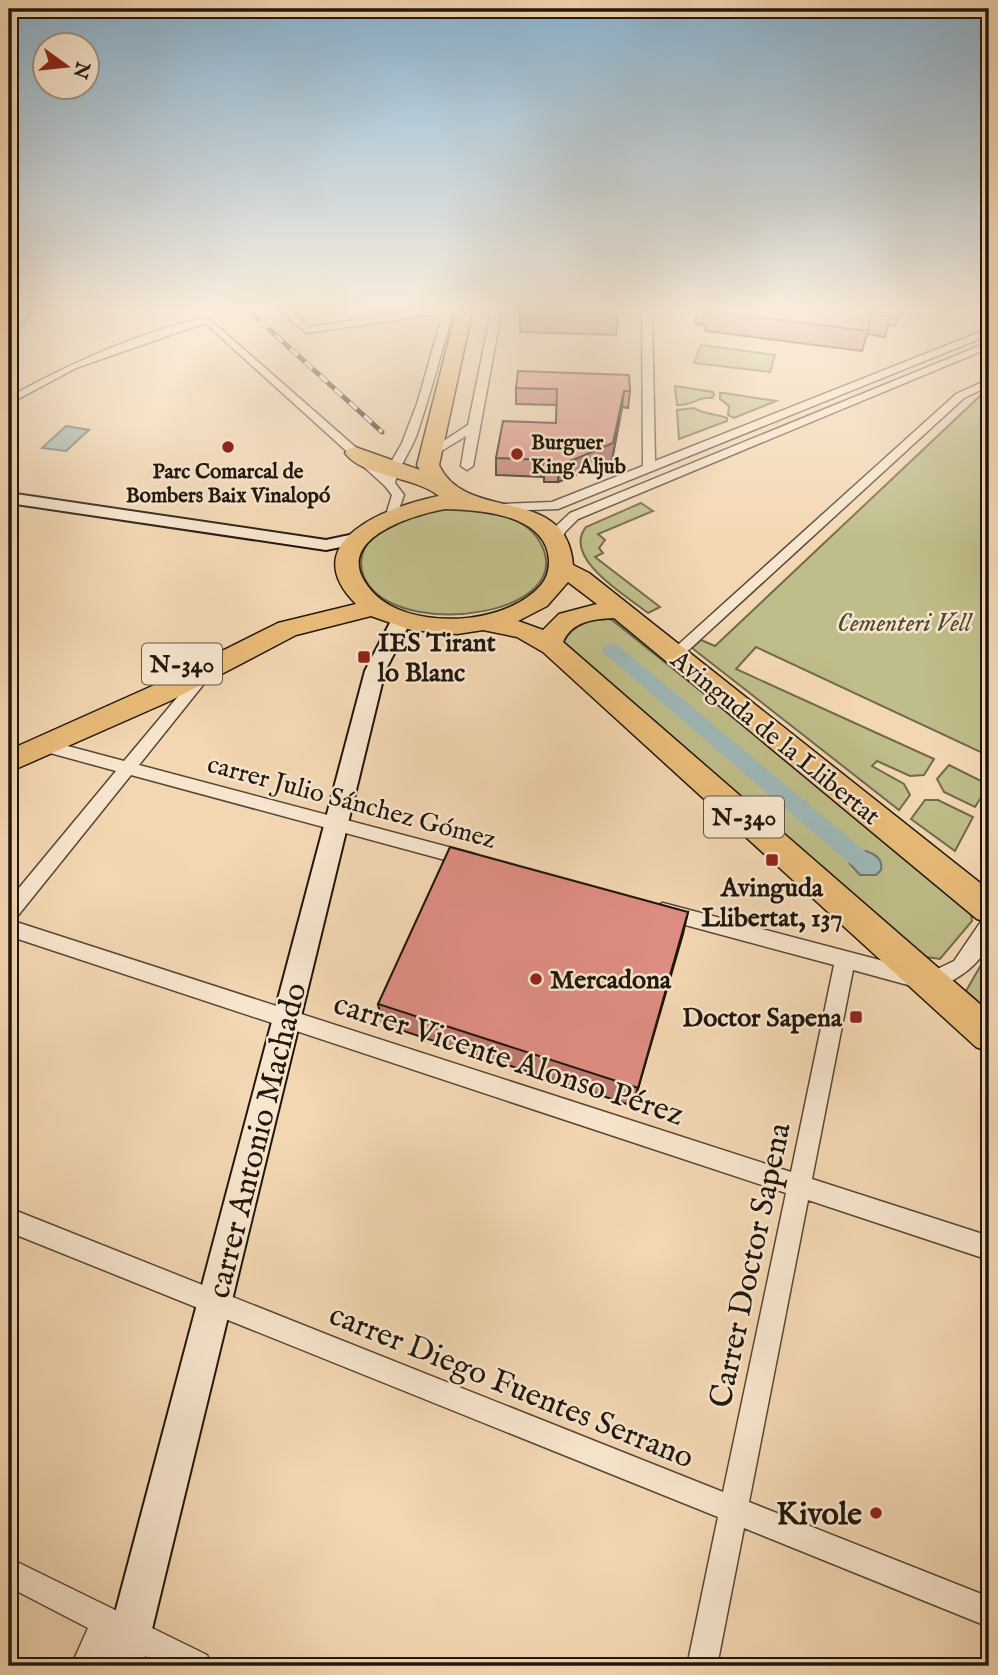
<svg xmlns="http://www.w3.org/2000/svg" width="998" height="1675" font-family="'IM FELL English',serif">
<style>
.green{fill:#bfbd89;stroke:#706a4b;stroke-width:2}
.water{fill:#9eb7b6;stroke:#6c7772;stroke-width:2}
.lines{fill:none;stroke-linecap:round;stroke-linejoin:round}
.canal{fill:#9eb7b6;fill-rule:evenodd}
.street-casing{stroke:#554736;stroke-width:3}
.secondary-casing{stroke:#20170d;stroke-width:4}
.highway-casing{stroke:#20170d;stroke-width:3}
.street{fill:#f7e5cd;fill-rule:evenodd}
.secondary{fill:#f7e5cd;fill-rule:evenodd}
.highway{fill:#eabc79;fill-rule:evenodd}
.rail-casing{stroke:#20170d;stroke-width:5}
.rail{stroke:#f7e5cd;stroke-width:3.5;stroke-dasharray:10;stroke-linecap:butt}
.wall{fill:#bf7970;stroke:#20170d;stroke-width:2}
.shaded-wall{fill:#9b635b;stroke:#20170d;stroke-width:2}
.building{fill:#de8d82;stroke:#20170d;stroke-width:2}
.poi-dot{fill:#8f2418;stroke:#f7e5cd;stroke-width:2.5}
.labels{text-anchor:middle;stroke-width:5;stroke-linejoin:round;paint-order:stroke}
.far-poi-label{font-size:21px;font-weight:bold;fill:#20170d;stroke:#f7e5cd;text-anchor:start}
.shield{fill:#f7e5cd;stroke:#605547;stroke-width:2}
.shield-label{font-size:24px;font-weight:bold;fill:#20170d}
.park-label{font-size:26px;font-style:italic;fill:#504932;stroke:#f7e5cd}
.poi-label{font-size:26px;font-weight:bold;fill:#20170d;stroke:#f7e5cd;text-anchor:start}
.street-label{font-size:26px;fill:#20170d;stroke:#f7e5cd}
.near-street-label{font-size:32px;fill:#20170d;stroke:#f7e5cd}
.near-poi-label{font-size:32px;font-weight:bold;fill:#20170d;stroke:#f7e5cd;text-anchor:end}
</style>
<rect width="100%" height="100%" fill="#f3d7b2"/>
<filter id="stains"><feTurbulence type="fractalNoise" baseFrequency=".00286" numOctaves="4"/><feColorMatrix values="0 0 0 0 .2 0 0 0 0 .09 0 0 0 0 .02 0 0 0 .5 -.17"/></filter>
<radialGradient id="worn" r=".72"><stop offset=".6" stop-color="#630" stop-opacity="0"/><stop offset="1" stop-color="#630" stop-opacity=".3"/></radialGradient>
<!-- green -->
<path class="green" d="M701,345L775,355L770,372L694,363Z
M675,386L713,392L714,395L712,398C698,396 693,406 677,405Z
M720,393H724L776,401L734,418L728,415L729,406L720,399Z
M980,396L989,399V756L756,647L736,669L934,759L924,775L910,776L877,761L872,766L904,784L910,795L899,810L692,648L701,640L715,646Z
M694,408C705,415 715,413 727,418V421L679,439L677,410Z
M641,503L653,511L598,534L605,540L599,548L603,553L595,557L660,607L648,613C628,597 561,558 586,527Z
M453,508C484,511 527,513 542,546C574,614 411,638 370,587C361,575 358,562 365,548C379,520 425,510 453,508Z
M595,615L612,620L970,906L972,921L940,959L919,956L560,641V624Z
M949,765L989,785L975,807L944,792L937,779Z
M925,800H938L973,817L955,851L911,819Z
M989,951V1012L966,991Z"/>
<!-- water -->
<path class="water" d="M66,426L89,430L66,451L42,448Z
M866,851C875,854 883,860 881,870L876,875H860L849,863L854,852Z"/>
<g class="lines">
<!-- canal -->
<path class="canal" d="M612,644L619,646L866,852L870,858L866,864L858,867L850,864L605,654L602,650L605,646Z"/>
<defs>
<path id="street" d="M276,308H287L309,327L435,308H454C442,350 431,392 417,434C411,451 399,465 395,483L404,495L396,518L392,519L386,515L392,495L385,486L205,323L76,368L9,404V397C71,363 137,333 207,317L385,473L402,443L417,404L443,313L307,333Z
M492,308H502L473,466L467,470L461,466L466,436L435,455L425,453L468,425Z
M642,308H652L655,461L983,331H989V335L558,509L498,511V505L502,504L552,502L643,466Z
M989,342V348L578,519L565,532L560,544H550L549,541L554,528L570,513Z
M989,379V386L964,398L680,658H670L668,655L670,652L956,394Z
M206,667L213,672L211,675L139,765L471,853L477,855L480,860L477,865L471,867L131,775L16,918L10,920L791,1172L834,965L663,919L656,916L654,911L656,906L663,903L929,973L954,961L982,920L989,918C989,925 991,935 989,941C981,967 953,982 930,991L853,970L812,1179L989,1236V1260L808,1200L749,1502L989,1597V1627L744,1528L717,1666H687L718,1517L9,1232V1208L723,1492L786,1193L9,936V900L116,771L39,750L37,746L39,742L45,740L124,761L201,669Z
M9,1558L207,1655L211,1666H165L113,1640L101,1666H71L88,1628L9,1587Z"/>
<path id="secondary" d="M9,493L326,540L359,533L368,538L365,542L326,550L9,503Z
M402,613L409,615L412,619L385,671L143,1666H101L365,671L392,619L395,615Z"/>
<path id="highway" d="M18,308H35L15,333L9,334V319Z
M457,308H473L439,465C466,524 567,483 573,565L589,573L989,890V923L977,919L614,618C594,619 572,621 563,642L989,1012V1052L976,1047L543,652L517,637L483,630L457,634L411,630L371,616L296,635L170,701L9,772V750L150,687L278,623L356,604C293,541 389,506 439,496C415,476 362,477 345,453L348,449L355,447L420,470L417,465ZM445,509C480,510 546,514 549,560C549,570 547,578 541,585C509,622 433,628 391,606C378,599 369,590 362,577C342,535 418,514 445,509ZM568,582L597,604L559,614L543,630L518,621L547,606Z"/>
</defs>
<!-- street casing -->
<use href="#street" class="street-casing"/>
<!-- secondary casing -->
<use href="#secondary" class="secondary-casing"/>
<!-- highway casing -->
<use href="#highway" class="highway-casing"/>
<!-- street -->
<use href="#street" class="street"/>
<!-- secondary -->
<use href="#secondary" class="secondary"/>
<!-- highway -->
<use href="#highway" class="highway"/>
<defs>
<path id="rail" d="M246,308L382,432"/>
</defs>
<!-- rail casing -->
<use href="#rail" class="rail-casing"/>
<!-- rail -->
<use href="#rail" class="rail"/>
</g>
<!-- wall -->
<path class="wall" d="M698,308H901L895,326L888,325L885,337L867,334L862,351L705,331L706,325L695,324Z
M520,312L618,315L616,335L520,332Z
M516,388L630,391L628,408L622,407L612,460L558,482H544V477L496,475V458L556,423L557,405L516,404Z
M688,912L633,1106L382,1024L378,1004Z"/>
<!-- shaded-wall -->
<path class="shaded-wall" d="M624,391L622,407L612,460L558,482L559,466Z
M688,912L683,934L633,1106L638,1088Z"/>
<!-- building -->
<path class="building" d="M521,308H618V315L520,312Z
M709,308H891V317L871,314L868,331L708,311Z
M518,371L629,375L630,391H624L613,443L559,466L544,465L545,460L496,458L503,421L556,423L557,389L516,388Z
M450,847L688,912L638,1088L378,1004Z"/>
<!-- sky -->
<linearGradient id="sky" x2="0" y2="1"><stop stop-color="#8ab5d4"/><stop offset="0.57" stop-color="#faeddc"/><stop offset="1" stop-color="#faeddc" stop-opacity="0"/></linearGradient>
<rect width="998" height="543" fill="url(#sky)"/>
<!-- markers -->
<g class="poi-dot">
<circle cx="228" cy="447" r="7"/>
<circle cx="517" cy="454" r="7"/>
<rect x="357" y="650" width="14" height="14" rx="3.5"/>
<rect x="765" y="853" width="14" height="14" rx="3.5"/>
<circle cx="536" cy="979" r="7"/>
<rect x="849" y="1010" width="14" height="14" rx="3.5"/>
<circle cx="876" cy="1513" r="7"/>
</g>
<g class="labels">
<!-- far-poi labels -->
<g class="far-poi-label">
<text x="531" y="449">Burguer<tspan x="531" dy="24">King Aljub</tspan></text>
<text x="228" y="478" text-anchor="middle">Parc Comarcal de<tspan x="228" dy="24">Bombers Baix Vinalopó</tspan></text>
</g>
<!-- shield labels -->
<g class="shield">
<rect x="142" y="643.5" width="80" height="41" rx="5"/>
<rect x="704" y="796.5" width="80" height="41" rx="5"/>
</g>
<g class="shield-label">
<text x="182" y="672">N-340</text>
<text x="744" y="825">N-340</text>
</g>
<!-- park labels -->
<g class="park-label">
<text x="904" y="631">Cementeri Vell</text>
</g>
<!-- poi labels -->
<g class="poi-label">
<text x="378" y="651">IES Tirant<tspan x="378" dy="30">lo Blanc</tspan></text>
<text x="772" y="896" text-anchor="middle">Avinguda<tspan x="772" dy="30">Llibertat, 137</tspan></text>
<text x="550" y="988">Mercadona</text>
<text x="842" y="1026" text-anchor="end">Doctor Sapena</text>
</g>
<!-- street labels -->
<g class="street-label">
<text transform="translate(776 737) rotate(39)" y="9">Avinguda de la Llibertat</text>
<text transform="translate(352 801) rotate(15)" y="9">carrer Julio Sánchez Gómez</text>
</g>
<!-- near-street labels -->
<g class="near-street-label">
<text transform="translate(509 1058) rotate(18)" y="11">carrer Vicente Alonso Pérez</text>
<text transform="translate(256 1140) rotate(-76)" y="11">carrer Antonio Machado</text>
<text transform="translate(749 1265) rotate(-78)" y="11">Carrer Doctor Sapena</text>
<text transform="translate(512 1385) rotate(22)" y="11">carrer Diego Fuentes Serrano</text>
</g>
<!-- near-poi labels -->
<g class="near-poi-label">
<text x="862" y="1524">Kivole</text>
</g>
</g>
<!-- margin -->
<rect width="998" height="1675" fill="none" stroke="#f3d7b2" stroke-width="35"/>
<rect x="10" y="10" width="977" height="1654" fill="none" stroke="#20170d" stroke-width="3.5"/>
<rect x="18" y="18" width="963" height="1640" fill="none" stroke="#20170d" stroke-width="2"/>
<!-- north arrow -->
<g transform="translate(66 66) rotate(105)"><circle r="33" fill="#f7e5cd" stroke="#a19380" stroke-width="2"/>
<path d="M0-5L12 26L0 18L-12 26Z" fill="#8f2418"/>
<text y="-10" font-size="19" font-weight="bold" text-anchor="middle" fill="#20170d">N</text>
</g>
<rect width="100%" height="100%" filter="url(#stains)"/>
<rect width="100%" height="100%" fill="url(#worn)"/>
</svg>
